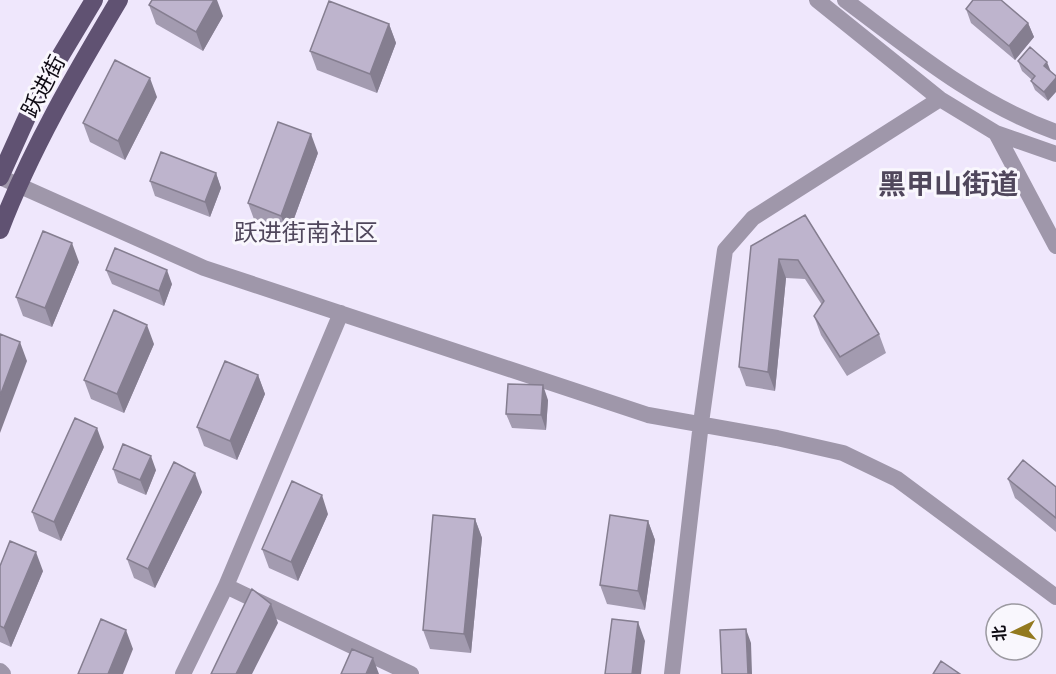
<svg xmlns="http://www.w3.org/2000/svg" width="1056" height="674" font-family="'Zilla Slab','Noto Sans SC',serif">
<style>
.lines{fill:none;stroke-linecap:round;stroke-linejoin:round}
.minor{stroke:#9f97aa;stroke-width:16}
.major{stroke:#605272;stroke-width:18}
.wall{fill:#a39bb0}
.shaded-wall{fill:#857e90}
.building{fill:#beb4cd;stroke:#857e90;stroke-width:1.5}
.labels{text-anchor:middle;stroke-width:6;stroke-linejoin:round;paint-order:stroke}
.street-label{font-size:22px;fill:#0f0b14;stroke:#f9f7fd}
.neighbourhood-label{font-size:24px;fill:#50475c;stroke:#f9f7fd}
.district-label{font-size:28px;font-weight:bold;fill:#50475c;stroke:#f9f7fd}
</style>
<rect width="100%" height="100%" fill="#efe7fc"/>
<g class="lines">
<!-- minor -->
<path class="minor" d="M817,0L940,99L996,133L1056,154
M845,0C912,50 977,104 1056,132
M996,133L1056,246
M0,177L204,268L648,415L777,438L843,453L897,479L1056,597
M226,586L411,674
M0,671L3,674
M183,674L226,586L341,313
M672,674L701,423L725,250L753,218L940,99"/>
<!-- major -->
<path class="major" d="M0,177L37,95L94,0
M0,230C31,149 75,74 119,0"/>
</g>
<!-- wall -->
<path class="wall" d="M149,5L223,16L203,51L156,24Z
M966,9L1028,23L1034,37L1015,60L971,23Z
M389,24L396,43L377,93L317,70L310,51Z
M1030,47L1048,101L1035,90L1031,81L1032,80L1022,71L1018,61Z
M157,97L125,160L90,142L83,123Z
M318,153L288,235L255,222L248,203Z
M216,173L221,188L210,217L155,196L150,181Z
M805,215L879,334L886,353L847,376L821,335L814,316L822,305L805,279L786,278L775,391L746,386L739,367L751,246Z
M79,262L52,327L23,316L16,297Z
M106,270L172,284L164,306L112,284Z
M154,344L124,413L91,399L84,380Z
M258,375L265,394L237,460L204,446L197,427Z
M548,400L546,430L512,428L506,414Z
M104,447L61,541L39,531L32,512Z
M113,469L156,470L146,495L118,483Z
M1008,479L1056,487V532L1015,498Z
M202,492L155,588L134,578L127,559Z
M328,514L298,581L269,568L262,549Z
M475,519L482,538L471,653L430,649L423,630Z
M648,521L655,540L645,610L607,604L600,585Z
M0,566L43,571L11,647L0,642Z"/>
<!-- shaded-wall -->
<path class="shaded-wall" d="M214,0H217L223,16L203,51L196,32Z
M1028,23L1034,37L1015,60L1009,46Z
M389,24L396,43L377,93L370,74Z
M1047,62L1051,72L1044,66Z
M150,78L157,97L125,160L118,141Z
M1056,78V92L1048,101L1044,92Z
M311,134L318,153L288,235L281,216Z
M216,173L221,188L210,217L205,202Z
M72,243L79,262L52,327L45,308Z
M779,259L786,278L775,391L768,372Z
M167,270L172,284L164,306L159,291Z
M147,325L154,344L124,413L117,394Z
M20,342L27,361L0,433V396Z
M258,375L265,394L237,460L230,441Z
M543,385L548,400L546,430L541,415Z
M97,428L104,447L61,541L54,522Z
M151,456L156,470L146,495L140,480Z
M195,473L202,492L155,588L148,569Z
M322,495L328,514L298,581L291,562Z
M475,519L482,538L471,653L464,634Z
M648,521L655,540L645,610L638,591Z
M36,552L43,571L11,647L4,628Z
M271,604L278,623L252,674H236Z
M638,622L645,641L641,674H632Z
M746,629L751,643L752,674H748Z
M126,630L133,649L123,674H108Z
M373,658L379,674H366Z"/>
<!-- building -->
<path class="building" d="M152,0H214L196,32L149,5Z
M973,0H1001L1028,23L1009,46L966,9Z
M329,1L389,24L370,74L310,51Z
M1030,47L1047,62L1044,66L1056,76V78L1044,92L1031,81L1035,76L1018,61Z
M115,60L150,78L118,141L83,123Z
M278,122L311,134L281,216L248,203Z
M161,152L216,173L205,202L150,181Z
M805,215L879,334L840,357L814,316L824,301L798,260L779,259L768,372L739,367L751,246Z
M43,231L72,243L45,308L16,297Z
M115,248L167,270L159,291L106,270Z
M114,310L147,325L117,394L84,380Z
M0,334L20,342L0,396Z
M225,361L258,375L230,441L197,427Z
M508,384L543,385L541,415L506,414Z
M75,418L97,428L54,522L32,512Z
M123,444L151,456L140,480L113,469Z
M1023,460L1056,487V518L1008,479Z
M174,462L195,473L148,569L127,559Z
M292,481L322,495L291,562L262,549Z
M433,515L475,519L464,634L423,630Z
M610,515L648,521L638,591L600,585Z
M10,541L36,552L4,628L0,626V566Z
M252,589L271,604L236,674H211Z
M101,619L126,630L108,674H78Z
M612,619L638,622L632,674H605Z
M746,629L748,674H722L720,630Z
M352,649L373,658L366,674H341Z
M941,661L960,674H933Z"/>
<g class="labels">
<!-- street labels -->
<g class="street-label">
<text transform="translate(43 86) rotate(-62)" y="8">跃进街</text>
</g>
<!-- neighbourhood labels -->
<g class="neighbourhood-label">
<text x="306" y="241">跃进街南社区</text>
</g>
<!-- district labels -->
<g class="district-label">
<text x="948" y="194">黑甲山街道</text>
</g>
</g>
<!-- north arrow -->
<g transform="translate(1014 632) rotate(265)"><circle r="28" fill="#f9f7fd" stroke="#9b99a0" stroke-width="1.5"/>
<path d="M0-4.5L10 22L0 15L-10 22Z" fill="#93791f"/>
<text y="-9" font-size="16" font-weight="bold" text-anchor="middle" fill="#0f0b14">北</text>
</g>
</svg>
